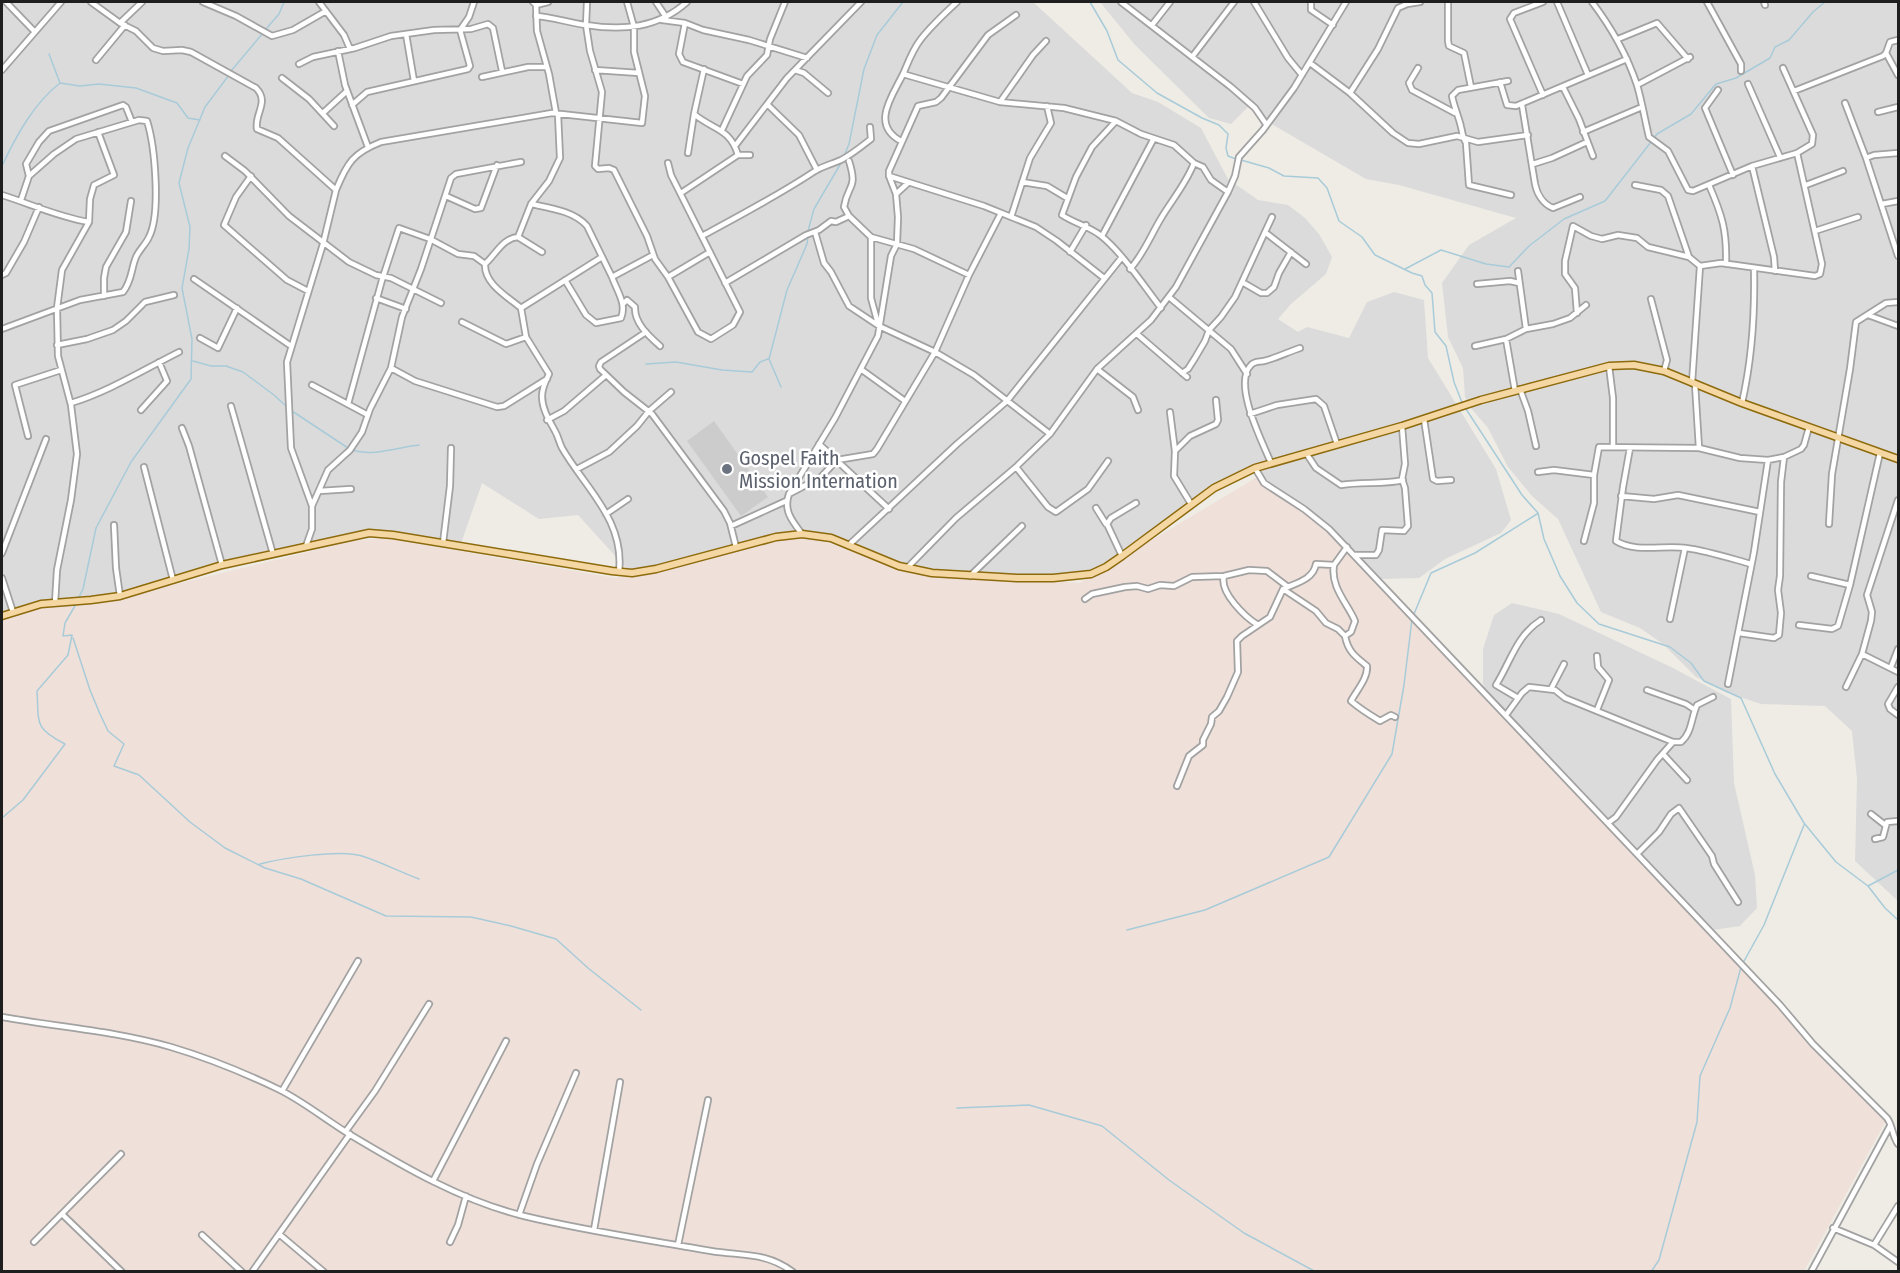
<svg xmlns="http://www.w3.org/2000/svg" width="1900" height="1273" font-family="'Fira Sans Condensed',sans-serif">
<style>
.residential{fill:#dcdbdb}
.religious{fill:#ccc}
.military{fill:#efe0d9}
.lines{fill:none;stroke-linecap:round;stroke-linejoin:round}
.stream{stroke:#a8cbd9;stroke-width:1.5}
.minor-casing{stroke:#a2a2a2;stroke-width:8}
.major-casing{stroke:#8d6a0b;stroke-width:9}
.minor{stroke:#fff;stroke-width:4.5}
.major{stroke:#f5d7a3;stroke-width:6}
.worship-dot{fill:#6b7280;stroke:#fff;stroke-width:2}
.labels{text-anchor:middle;stroke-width:5;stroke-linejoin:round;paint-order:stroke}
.worship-label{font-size:20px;fill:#5b616d;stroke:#fff;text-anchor:start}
</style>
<rect width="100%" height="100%" fill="#eeece5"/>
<!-- residential -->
<path class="residential" d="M2,2H1033L1132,93L1158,102L1201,128L1228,179L1258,200L1288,205L1305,218L1319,234L1332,257L1326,274L1291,304L1278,319L1298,332L1307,327L1349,338L1367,302L1394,292L1424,300L1428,358L1496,469L1511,520L1501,533L1445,559L1419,578L1380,579L1282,498L1251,467L1203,492L1102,568L1071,575L940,579L874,558L816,532L757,545L659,572L628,570L578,515L539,519L482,483L459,549L377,537L329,544L244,563L146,592L100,603L56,605L7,617L2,620Z
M1100,2H1898V901L1855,861L1857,779L1852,731L1825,706L1761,704L1725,692L1696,677L1663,644L1640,628L1601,612L1558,519L1532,496L1508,467L1488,428L1470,407L1465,397L1463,368L1448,337L1442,283L1469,245L1516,218L1399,185L1366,179L1263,119L1252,103L1231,124L1209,118L1135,45Z
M1512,603L1559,614L1673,668L1731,699L1734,783L1755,875L1757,908L1740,926L1713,930L1681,904L1605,823L1546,752L1496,709L1483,684V649L1494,615Z"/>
<!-- religious -->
<path class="religious" d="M714,421L768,497L741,516L687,441Z"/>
<!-- military -->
<path class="military" d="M1259,476L1324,520L1575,783L1830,1056L1889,1115L1804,1271H2V620L28,607L87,604L185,582L353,541L384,538L615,578L791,537L820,540L912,573L1080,583Z"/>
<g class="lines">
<!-- stream -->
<path class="stream" d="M1090,2L1107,31L1118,60L1157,93L1202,118L1219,125L1228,134L1226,148L1228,156L1236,159
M266,29L279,14L284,2
M49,54L60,83L80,86L99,84L136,88L177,103L188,118L200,120
M231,71L263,33
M1654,138L1657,134L1691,114L1716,84L1736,78L1770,58L1775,47L1789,40L1813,12L1825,2
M844,156L849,144L864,69L877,35L903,2
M1241,160L1269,168L1284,176L1318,178L1327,188L1339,221L1362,237L1375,255L1412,273L1422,276L1425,285L1432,293L1435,332L1446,346L1454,382L1463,405
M2,166C16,136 34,103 60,83
M808,231L814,209L841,163
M1405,269L1441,250L1486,264L1509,267L1529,246L1564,219L1605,201L1651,142
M193,361L211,366H226L243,372L274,395L288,408
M646,364L676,362L722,370L752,372L760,362L768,359
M781,387L769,359L787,290L807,244L808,236
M1466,409L1522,495L1538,513L1544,539L1560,576L1577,603L1599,624L1670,647L1691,663L1704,681L1741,698L1775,774L1804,823L1836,862L1868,886L1885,908L1898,920
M292,411L348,448
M352,450C372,457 399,447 419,445
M79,597L83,589L96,528L131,462L191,379L192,339L182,288L189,249L190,227L179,183L188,148L205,107L229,75
M1414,614L1431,573L1475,553L1537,514
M73,638L90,690L100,714L108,731L124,744L114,766L139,775L190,822L225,848L265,868L301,879L386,916L471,917L511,926L556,939L588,968L641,1010
M2,818L23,800L65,744C34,728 39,724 37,691L68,655L72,635L63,636L65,623L76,604
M260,864C283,858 341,849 362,856C381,862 400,872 419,879
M1868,886L1898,870
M1127,930L1205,910L1329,857L1392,754L1404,685L1412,619
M1743,963L1764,925L1804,825
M957,1108L1029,1105L1102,1126L1169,1180L1244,1233L1316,1272
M1651,1272L1659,1260L1697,1122L1700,1076L1730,1008L1741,967"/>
<defs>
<path id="minor" d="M6,2L34,31
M91,2L120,23L136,31L153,48L163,51L182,50L191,52L256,88C270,102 254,114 257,129L278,138L336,190L323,244L287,362L291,448L312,506V529L306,546
M203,2L236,16L272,36L293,30L326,11
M319,2L344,35L350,49
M533,2L536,5L548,2
M587,2L586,25L590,51L602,92L595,166L598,169L609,168L614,170L647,236L655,259L668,277L698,332L711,339L733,325L740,312L671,175L668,163
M656,2L666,17
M1121,2L1231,87L1255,108L1266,124
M1254,2L1288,58L1302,75
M1311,2V10L1333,25
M1448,2V41L1449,46L1464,53L1471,87
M1543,2L1514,13L1510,19L1543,95
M1557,2L1588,75
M1592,2C1611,27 1627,55 1637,85C1642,102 1645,120 1649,137L1668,151L1688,190L1693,191L1752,166L1797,153L1812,144L1813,135L1783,68
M1707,2L1741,64V71
M1764,2L1765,5
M536,5L537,31L549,74L556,113
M536,16C553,17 569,23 586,25C623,31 658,28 687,2
M662,20L685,23L679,54L683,62L743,84
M120,23L142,2
M685,23L703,30L749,40L807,58
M1152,25L1170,2
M406,34L414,81
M1618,39L1657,23L1688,59
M338,51L345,85L368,147
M1886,53L1898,75
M1192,57L1234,2
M96,60L125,25
M1310,63L1350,93L1393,133L1408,143L1419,144L1457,136L1478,142L1528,135
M299,64L313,57L355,48L391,36L434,30L471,29L488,24L493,28L502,71
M1418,68L1409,83L1412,90L1455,113
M704,69L694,114C713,130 730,128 738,155H750
M2,70L61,2
M595,70L639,73
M795,70L804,73L828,93
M903,74L1000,102L1064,108L1116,121L1141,134L1174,145L1194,163L1203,167L1211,180L1228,192
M482,77L528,67H547
M282,78L309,99L334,126
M1508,81L1458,90L1452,96C1454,107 1459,117 1461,127C1463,134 1462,137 1466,143L1469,185L1511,195
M1500,82L1507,105L1516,106L1627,59
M1748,84L1780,157
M1637,85L1690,57
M1563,87L1579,119L1593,156
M1718,90L1705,108L1733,175
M1794,91L1883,56L1886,53L1890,42L1898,40
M1350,93L1378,49L1398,8L1407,4L1420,2
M1000,102L1033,55L1046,41
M1845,103L1866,158L1898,256
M767,104L799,135L817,170
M352,105L367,92L468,69L470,66L460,30L469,17L474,2
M1522,105L1535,184C1537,194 1543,204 1553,208L1580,197
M1878,112L1898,107
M323,113L347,91
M1116,121L1092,147L1076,177L1062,215C1074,223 1088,226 1100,235C1122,252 1143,285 1161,308
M722,130L747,76L767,55L770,39L785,2
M1583,132L1642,107
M901,141C869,124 894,94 904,72C909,60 913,49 921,39C932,25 945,13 957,2
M735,146L787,78L861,2
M688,153L694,114
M225,156L245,171L289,216L349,262L376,275L391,278L441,303
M1866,158L1874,155L1898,153
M849,161C858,190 848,183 844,207L849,216
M1533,164L1552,158L1587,142
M1752,166L1774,257L1775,271
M29,176L26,164L39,142L49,131L123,105L126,107L132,122
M251,176L236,197L224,225L287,280L308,291
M889,176L984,206L1036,227L1057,241L1104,278
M1022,182L1047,186L1067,198
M1635,185L1661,190L1668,196L1689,257
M1709,185C1722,215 1727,230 1726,264
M1806,185L1843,171
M336,190C347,163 353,153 381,142L552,113L642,123L645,96L634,52V27L627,2
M681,193L738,155
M896,194L908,183
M2,195C31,204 58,217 89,222
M446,196L475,209L481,208L497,165
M531,204C550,208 574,211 587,226L612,277L653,255
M1882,204L1898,201
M1011,217L1030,158L1051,123L1047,106
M1815,231L1858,217
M815,232L824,263L831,272L849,306L879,326L935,352L974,375L1050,434
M1266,233L1306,264
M702,236C741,215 779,195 815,171C823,166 832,164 841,160C851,155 862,146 871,139L870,127
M1102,236L1153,140
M871,237V298L878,324
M542,252L518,237L531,204L549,181L560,158L558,114
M1070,252L1086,225
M485,264C496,254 503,238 518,237
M1130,269C1143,255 1150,237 1160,220C1171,201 1186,184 1194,163
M1518,271L1526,329
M2,275L6,273L24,242L39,207
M668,277L710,252
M194,279L291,346
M565,280L586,315L596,323L621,318C627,304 617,291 612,277
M1242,282L1261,293H1267L1274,287L1279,273L1291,252
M725,283L806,235L819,230L831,221L836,222L849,216L871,237L914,249L969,275
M1477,284L1510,281L1519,283
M104,296V278L106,267L126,232L131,201
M1169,297L1231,349L1247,374
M376,298L406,309
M1651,299L1667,360L1664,371
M623,304L627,300L635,307C634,323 649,336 660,346
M521,308L602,257
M1577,313L1575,288L1565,274V261L1573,226L1591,236L1602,239L1618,235L1637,238L1648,247L1689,257L1700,266L1721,263L1815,276L1820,274L1822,264L1797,153
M1868,315L1898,326
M462,322L506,344L526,337
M2,329L80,300L123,292C132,281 131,269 136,257C139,250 146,244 149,237C161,214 155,146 147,121L139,120L76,139L54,154L29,176L21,200
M646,332L601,362L599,366L600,369L624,392L652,414L724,511L730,523L736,547
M1137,334L1187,377
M200,338L218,348L237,308
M1506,339L1515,391
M57,345L87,339L113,330L126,321L145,302L174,295
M1475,346L1506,339L1526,329L1553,324L1570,318L1586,305
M1609,366L1613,398V446
M391,368L415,381L497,407L504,406L547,379
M1097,369L1133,397L1138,410
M862,370L905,401
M1182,373L1188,369L1195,358L1205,341L1209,330L1221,317L1235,297L1272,217
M1692,383L1700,266
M1695,384L1699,448
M312,385L368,415
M1520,389L1528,411L1536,446
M71,403C108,392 143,370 179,352
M1742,403C1752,359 1755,313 1754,268
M348,404L382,280L399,228L430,239L458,254L474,256L485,264C484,284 508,297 521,308L526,337L549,374C546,380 542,389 542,396C542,409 549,420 555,431C558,436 559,442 562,448C585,488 625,520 619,572
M231,406L273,554
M141,410L167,381L159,362
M1170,412L1175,451L1174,476L1191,504
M1250,414L1277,405L1316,399L1324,406L1337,444
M1424,419L1433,479L1437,481L1451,480
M547,420L564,411L606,375
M182,428L189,446L222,565
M28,436L15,385L61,370
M819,444L889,509
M1630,448L1623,487L1616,541C1636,553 1663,545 1686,548C1708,551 1729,558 1751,564
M1175,451L1190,436L1216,424L1218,420L1216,400
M1306,453L1316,468L1341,485C1362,481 1382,485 1403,480
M1271,463C1263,443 1232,384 1251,365C1254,361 1260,362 1264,361C1276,358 1288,352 1300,348
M144,467L173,580
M1016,467L1048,507L1056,512L1088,489L1108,461
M1255,468L1264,483L1304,509L1329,529L1780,1005L1813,1044L1887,1118C1893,1126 1892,1136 1898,1144
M577,469L609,452L637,426L649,411L671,392
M1538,472L1554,470L1594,475
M319,491L351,489
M789,494L821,477L837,460L873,454L877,449L935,352L969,275L1001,213
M1621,496L1654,499L1678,495L1760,512
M312,506L328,470L350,450L362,432L370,409L391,368L402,317L421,269L451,178L456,174L521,162
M1096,508L1106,524
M606,514L628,499
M1829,524L1832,474L1850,369L1856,322L1886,303L1898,302
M114,525L116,568L120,596
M731,526L786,501
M802,534C792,521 783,510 789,494L835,418L878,336L891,256L897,244L898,217L896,194L889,176V171L918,106L936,102L941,98L988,35L1016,15
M1584,541L1594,503V475L1599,447L1699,448L1740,458L1768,460L1784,457L1801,449L1804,445L1809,427
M443,543L450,486L451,448
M850,544L957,444L1007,401L1122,257
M2,553L46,439
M1354,555H1376L1379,550L1382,530L1404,531L1408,526L1405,488L1402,479L1405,464L1402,426
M1122,556L1107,524L1111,518L1136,503
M1334,565C1330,587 1348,604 1355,621L1351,632L1345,636C1348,652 1356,657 1367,666C1368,678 1357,690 1351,701C1360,709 1370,715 1380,721L1391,715L1395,717
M907,568L956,518L1016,467L1050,434L1097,369L1151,320L1176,287L1228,192L1235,176L1239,157L1263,130L1294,88L1346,2
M970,576L1022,526
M1224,576C1219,592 1245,617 1258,625
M1811,576L1850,585
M2,578L13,612
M1283,589L1316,611L1326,623L1338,629L1345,636
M1085,599L1092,594L1125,587L1137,586L1148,589L1160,585L1174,586L1192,577L1224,576L1249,570L1267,571L1288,587
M55,603L57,570L71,500L77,454L71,405L58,356L57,308L62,270L89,222L90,199L94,185L114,175L98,132
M1670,619L1685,548
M1799,625L1832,629L1838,626L1850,585L1880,453
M1739,633L1774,638L1779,635L1781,613L1778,590L1780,576L1781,482L1784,457
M1862,654L1898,672
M1597,656L1598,667L1609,680L1597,710
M1891,667L1898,649
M1728,684L1754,552L1768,460
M1846,687L1862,654L1871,621L1872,612L1867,595L1898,500
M1898,687L1888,704L1890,709L1898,715
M1551,689L1564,664
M1647,690L1686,704L1695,710
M1518,698L1496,685C1511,661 1516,636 1541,620
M1506,715L1522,693L1529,687L1555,690L1565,698L1673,742H1681C1692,733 1691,718 1697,705L1713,697
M1663,754L1687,780
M1177,786L1189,756L1203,745V740L1211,724L1212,717L1219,711L1227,697L1238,672L1237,641L1242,636L1270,617L1283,589C1296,583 1313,580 1316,564L1334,565L1347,547
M1871,814L1885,825
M1608,823L1616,817L1657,760L1673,742
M1875,839L1883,837L1887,822L1898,821
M1637,854L1659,832L1671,814L1679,808L1712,856L1714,864L1738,902
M2,1017C58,1027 116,1031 171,1047C208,1058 245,1073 280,1090C304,1102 326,1120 349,1134C404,1167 462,1201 524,1216C586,1231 649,1240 711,1251C743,1256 766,1252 793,1272
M282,1091L358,961
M346,1131L375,1091L429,1004
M433,1181L506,1041
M63,1215L122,1272
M519,1215L537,1164L576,1073
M1833,1228L1874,1245L1898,1262
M594,1230L620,1082
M279,1234L324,1272
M202,1235L242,1272
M34,1242L121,1154
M450,1242L458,1225L466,1196
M678,1245L708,1100
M1874,1245L1898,1206
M252,1272L350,1134
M1811,1272L1890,1126"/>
<path id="major" d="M2,616L41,604L91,600L120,596L222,565L369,533L393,535L612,571L632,573L656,569L776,537L802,534L831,538L899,566L932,573L1017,578H1053L1091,574L1106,567L1122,556L1214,488L1255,468L1402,426L1481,400L1609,366L1634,365L1664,371L1742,403L1898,459"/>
</defs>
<!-- minor casing -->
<use href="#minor" class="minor-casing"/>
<!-- major casing -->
<use href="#major" class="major-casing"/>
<!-- minor -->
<use href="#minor" class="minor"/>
<!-- major -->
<use href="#major" class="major"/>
</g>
<!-- markers -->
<circle class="worship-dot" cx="727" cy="469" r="6"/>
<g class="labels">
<!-- worship labels -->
<g class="worship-label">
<text x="739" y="465">Gospel Faith<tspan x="739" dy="23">Mission Internation</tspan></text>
</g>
</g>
<!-- border -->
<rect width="1900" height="1273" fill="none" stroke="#1e1e1e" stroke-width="6"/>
</svg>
